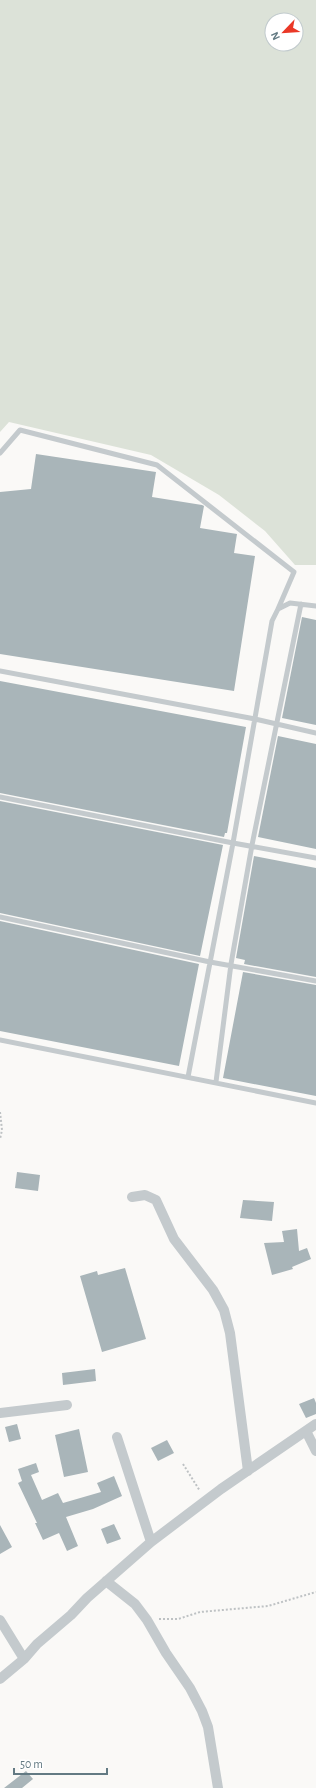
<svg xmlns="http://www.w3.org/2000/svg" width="316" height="1788" font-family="'Alegreya Sans',sans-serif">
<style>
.green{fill:#dce2d8;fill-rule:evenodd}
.building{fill:#a9b5b9}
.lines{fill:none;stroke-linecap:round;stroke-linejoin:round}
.path{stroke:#bec2c4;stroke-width:2;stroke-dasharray:2 2;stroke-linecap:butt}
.lane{stroke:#c4cacd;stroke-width:5}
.street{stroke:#c4cacd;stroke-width:10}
</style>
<rect width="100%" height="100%" fill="#faf9f7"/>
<!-- green -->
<path class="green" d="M0,0H316V565H295L265,531L219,495L151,455L9,422L0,432ZM272,20H296V44H272Z"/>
<!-- building -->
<path class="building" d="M36,454L156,472L152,497L202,505L204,506L200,528L237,534L234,553L255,556L234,691L0,654V492L31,489Z
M302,617L316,620V725L282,718Z
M0,681L246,727L227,833H225L224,837L0,793Z
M278,736L316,744V849L258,837Z
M0,801L223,845L200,956L0,913Z
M254,856L316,868V977L244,964L245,960L236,958Z
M0,921L199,964L179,1066L0,1031Z
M243,972L316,985V1096L223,1078Z
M17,1172L40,1175L38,1191L15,1188Z
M243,1200L274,1202L272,1221L240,1218Z
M297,1229L299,1251L307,1248L311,1259L292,1267L293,1269L272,1275L264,1243L284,1242L282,1231Z
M125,1268L146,1339L102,1352L80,1276L97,1271L98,1275Z
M95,1369L96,1381L63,1385L62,1373Z
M314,1398L316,1403V1414L306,1418L299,1404Z
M17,1424L21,1439L9,1442L5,1427Z
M79,1429L88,1472L64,1477L55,1435Z
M167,1440L174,1453L158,1461L151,1448Z
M36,1463L39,1472L31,1475L42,1500L58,1493L63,1503L101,1492L97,1483L114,1476L122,1496L93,1509L66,1517L78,1546L67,1551L59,1533L43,1540L35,1523H37L18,1483L22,1481L18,1469Z
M114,1524L121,1539L107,1544L101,1529Z
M0,1525L12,1547L0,1554Z
M26,1771L33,1779L22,1788H4Z"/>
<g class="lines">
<!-- path -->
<path class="path" d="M0,1112L2,1130L0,1139
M183,1464L200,1491
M159,1619H178L200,1612L268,1606L316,1592"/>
<!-- lane -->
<path class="lane" d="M0,453L20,430L157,465L294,572L278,609
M0,671L255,719L316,733
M0,797L233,843L316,858
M0,917L210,962L316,981
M0,1040L316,1103
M188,1077L233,843L272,621L278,609L290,603L316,606
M216,1082L231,964L252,845L301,604"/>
<!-- street -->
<path class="street" d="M132,1197L145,1195L156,1200L174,1239L213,1290L224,1310L230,1333L248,1471
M0,1413L67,1405
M306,1431L316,1451
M117,1437L151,1542
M106,1581L135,1604L147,1620L166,1653L190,1688L202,1711L208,1727L218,1788
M0,1620L24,1659
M0,1679L24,1659L37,1644L71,1615L87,1598L151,1542L221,1489L316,1424"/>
</g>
<!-- north arrow -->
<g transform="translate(284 32) rotate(245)"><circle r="19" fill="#ffffff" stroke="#c1cacd"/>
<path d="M0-3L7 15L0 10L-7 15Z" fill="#ea3827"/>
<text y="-6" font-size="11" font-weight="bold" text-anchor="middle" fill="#637a83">N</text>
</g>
<!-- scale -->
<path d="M14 1768v6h93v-6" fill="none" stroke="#637a83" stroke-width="2"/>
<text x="20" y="1768" font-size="12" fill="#637a83" stroke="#ffffff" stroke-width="3" paint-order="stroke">50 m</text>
</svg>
